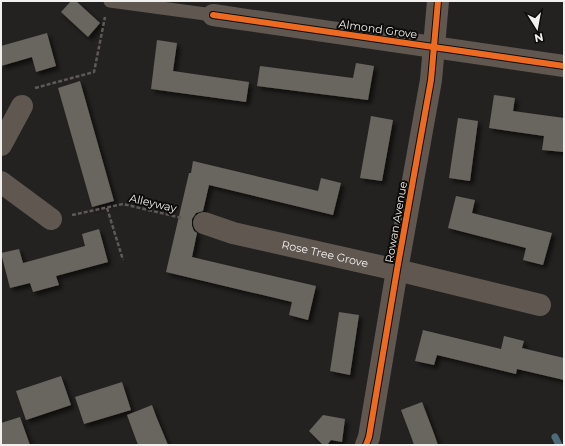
<svg xmlns="http://www.w3.org/2000/svg" width="565" height="446" font-family="Montserrat,sans-serif">
<style>
.lines{fill:none;stroke-linecap:round;stroke-linejoin:round}
.stream{stroke:#4d6c79;stroke-width:7}
.building{fill:#69655e;filter:url(#shadow)}
.path{stroke:#5e5956;stroke-width:2.5;stroke-dasharray:4 2;stroke-linecap:butt}
.lane{stroke:#605751;stroke-width:13}
.street{stroke:#605751;stroke-width:22}
.cycleway-casing{stroke:#0d0c0a;stroke-width:8}
.cycleway{stroke:#ed6a23;stroke-width:6}
.labels{text-anchor:middle;stroke-width:4;stroke-linejoin:round;paint-order:stroke}
.street-label{font-size:11px;fill:#f2f0ee;stroke:#0d0c0a}
</style>
<defs>
<filter id="shadow"><feDropShadow dx="3.5" dy="3.5" stdDeviation="2" flood-color="#0009"/></filter>
</defs>
<rect width="100%" height="100%" fill="#232220"/>
<g class="lines">
<!-- stream -->
<path class="stream" d="M555,437L559,445"/>
</g>
<!-- building -->
<path class="building" d="M71,1H76L100,23L88,37L61,12Z
M47,33L56,66L36,72L32,57L1,66V46Z
M157,40L177,43L173,71L249,82L246,102L151,89Z
M356,63L374,66L368,100L257,86L260,66L353,78Z
M80,81L114,201L92,207L58,88Z
M494,95L515,98L513,111L564,118V152L542,150L544,136L489,128Z
M371,116L393,120L382,181L360,178Z
M458,118L478,121L470,181L449,178Z
M193,161L318,191L321,178L341,183L333,215L209,185L203,211L196,213L192,219V226L194,231L197,233L192,257L316,286L308,320L289,315L292,302L166,272L189,173H191Z
M456,196L475,200L472,213L552,233L543,265L523,260L526,248L448,228Z
M99,229L108,262L56,276L59,285L33,292L30,283L10,288L1,253L19,249L23,263L85,246L82,234Z
M339,312L359,315L350,375L330,371Z
M423,330L501,349L504,336L524,341L522,348L564,358V380L517,369L516,374L437,355L434,365L415,361Z
M61,376L71,405L26,420L16,391Z
M122,382L131,410L84,424L75,397Z
M422,402L433,431L438,445H414L412,439L401,410Z
M152,405L156,416L168,445H138L127,415Z
M323,415L345,419L342,442L331,440L327,445H323L309,431Z
M20,417L30,445H1V423Z"/>
<g class="lines">
<!-- path -->
<path class="path" d="M35,88L94,72L105,17
M107,208L123,260
M72,215L123,204L182,218"/>
<!-- lane -->
<path class="lane" d="M110,1L213,15"/>
<!-- street -->
<g class="street">
<path d="M213,15L564,66"/>
<path d="M1,145L22,106"/>
<path d="M1,182L51,219"/>
<path id="s1" d="M204,223L233,233L397,270L540,305"/>
<path d="M366,445L369,437L397,270L431,80L438,1"/>
</g>
<defs>
<path id="cycleway" d="M213,15L564,66
M366,445L369,437L397,270L431,80L438,1"/>
</defs>
<!-- cycleway casing -->
<use href="#cycleway" class="cycleway-casing"/>
<!-- cycleway -->
<use href="#cycleway" class="cycleway"/>
</g>
<g class="labels">
<!-- street labels -->
<g class="street-label">
<text transform="translate(378 29) rotate(8)" y="4">Almond Grove</text>
<text transform="translate(153 203) rotate(13)" y="4">Alleyway</text>
<text transform="translate(396 222) rotate(-80)" y="4">Rowan Avenue</text>
<text dy="4" stroke="none"><textPath href="#s1" startOffset="125">Rose Tree Grove</textPath></text>
</g>
</g>
<!-- border -->
<rect width="565" height="446" fill="none" stroke="#f2f0ee" stroke-width="4"/>
<!-- north arrow -->
<g transform="translate(537 28) rotate(169)" stroke="#0d0c0a" stroke-width="3" paint-order="stroke">
<path d="M0-3L7 15L0 10L-7 15Z" fill="#f2f0ee"/>
<text y="-6" font-size="11" font-weight="bold" text-anchor="middle" fill="#f2f0ee">N</text>
</g>
</svg>
